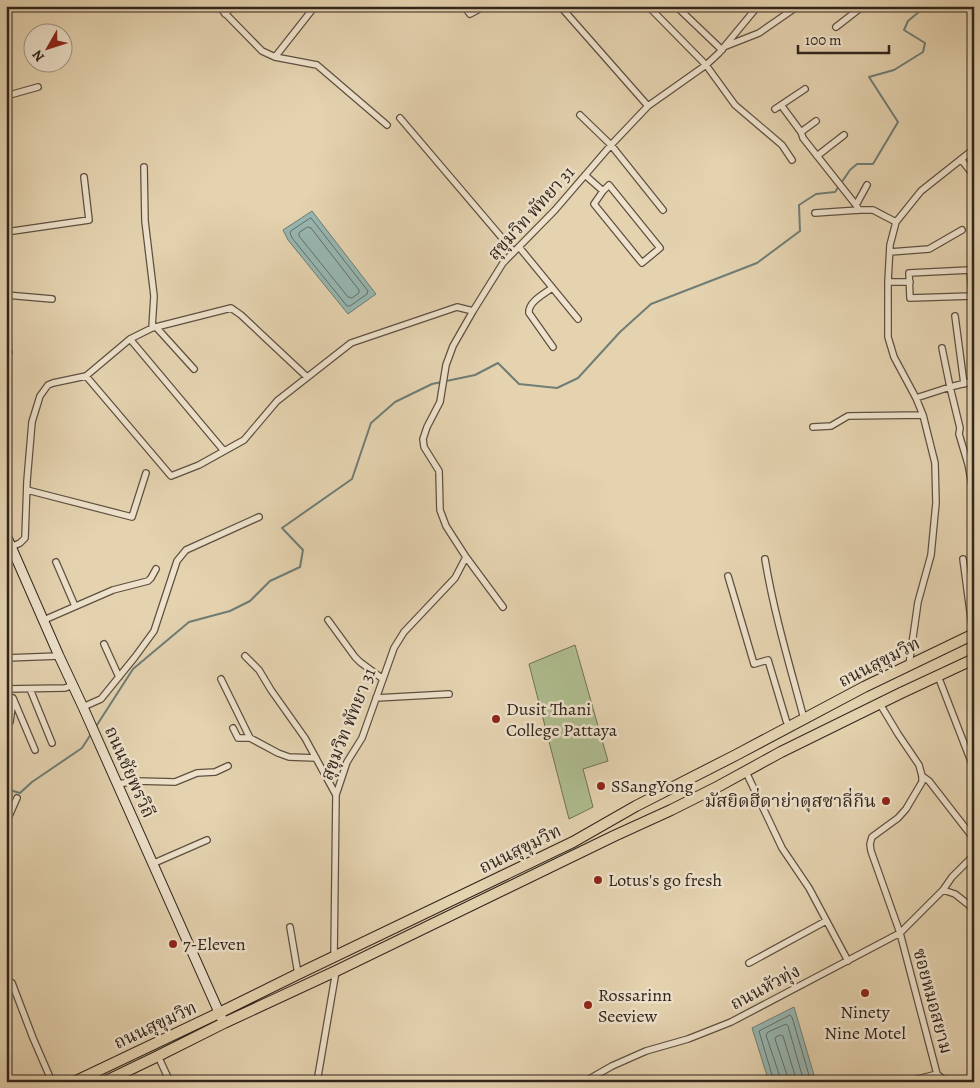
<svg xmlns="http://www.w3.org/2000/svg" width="980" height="1088" font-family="Alegreya,'Noto Serif Thai',serif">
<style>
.green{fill:#afbe90;stroke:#707256}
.water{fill:#97b7b2;stroke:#6e7d76}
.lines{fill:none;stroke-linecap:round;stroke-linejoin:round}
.shore{stroke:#646e67;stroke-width:1}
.stream{stroke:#6e7d76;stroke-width:2}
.minor-casing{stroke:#5e5041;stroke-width:8}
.secondary-casing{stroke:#31251c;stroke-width:11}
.trunk-casing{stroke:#31251c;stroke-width:12}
.minor{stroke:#eee2cc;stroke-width:5.5}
.secondary{stroke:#eee2cc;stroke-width:9}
.trunk{stroke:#e5d3b0;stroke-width:10}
.poi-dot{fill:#8f2418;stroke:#eee2cc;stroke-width:2}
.labels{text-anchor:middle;stroke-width:5;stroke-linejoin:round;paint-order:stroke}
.street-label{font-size:18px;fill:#31251c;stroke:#eee2cc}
.poi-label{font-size:18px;fill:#31251c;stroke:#eee2cc;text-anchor:start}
</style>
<rect width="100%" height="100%" fill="#e5d3b0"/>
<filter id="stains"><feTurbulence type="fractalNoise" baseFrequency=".004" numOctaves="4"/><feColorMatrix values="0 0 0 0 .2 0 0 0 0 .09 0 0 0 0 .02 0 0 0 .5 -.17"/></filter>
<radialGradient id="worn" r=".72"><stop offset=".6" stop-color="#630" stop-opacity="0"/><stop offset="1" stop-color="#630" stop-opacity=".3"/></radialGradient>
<!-- green -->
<path class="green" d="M575,645L608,761L583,769L593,807L569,819L529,664Z"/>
<!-- water -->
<path class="water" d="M312,211L376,294L348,314L288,240L283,230Z
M794,1007L816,1082H769L752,1028Z"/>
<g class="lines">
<!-- shore -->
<path class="shore" d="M311,218L368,291L367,294L350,306H347L292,238L290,233L291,231Z
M308,227L311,228L359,290V293L352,298L348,297L299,236V233Z
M774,1082L759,1031L790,1015L792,1017L811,1082
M780,1082V1077L766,1035L768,1032L786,1024L788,1026L804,1082
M787,1082V1075L775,1039L776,1037L780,1035L783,1036L797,1082"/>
<!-- stream -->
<path class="stream" d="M95,728L133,669L189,622L230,611L250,601L270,581L300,567L303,550L282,528L352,479L371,423L395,402L432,384L475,375L498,363L519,384L557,388L578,378L620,332L651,304L757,263L800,231L799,205L816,194L835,192L850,170L857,164H873L898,122L869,77L894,70L923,52L925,43L904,30L908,21L926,6
M6,786L13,791L20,793L32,782L82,748L91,734"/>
<defs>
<path id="minor" d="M218,6L262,51L275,57L317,65L387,125
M464,6L470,14L485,6
M560,6L648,106
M648,6L706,65L735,105L782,145L792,160
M676,6L722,50
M225,14L233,6
M836,27L863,6
M726,46L759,33L798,6
M275,57L312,10
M6,96L38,87
M781,105L801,132L803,138L856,205L859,210
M775,109L805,89
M580,115L611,145L663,210
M400,118L514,252
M801,132L816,121
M817,156L844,135
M961,159L974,176
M144,167L145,221L154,296L152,328
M585,175L603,191
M609,185L660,248L642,263L594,204L603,191Z
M856,205L867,185
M815,213L859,210H873L896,222
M6,232L89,220L84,177
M519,247L578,319
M890,252L929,249L962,230
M970,270L972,296L910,298L909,273Z
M888,282H910
M552,288C544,294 528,302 529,313L553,347
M6,295L52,299
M955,316L964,384
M156,327L194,369
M130,339L224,451
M942,348L950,387L960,428L959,434L968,464L974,496
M6,353L9,352
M86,376L171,476L199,465L244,440L277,401L351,343L457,307L473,311
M916,398L950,387L974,381
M813,427L831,426L848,416L923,415
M27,490L132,517L146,473
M11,547L20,543L25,538L27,481L32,422L40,396L48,385L53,383L86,376L130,339L152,328L231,308L241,315L307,377
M466,557L503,607
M765,559C774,614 790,666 804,719
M963,559L973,634
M56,562L75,606
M728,576L754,664L768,660L786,720L789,727
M44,620L113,590L148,581L151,578L156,569
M328,620L355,657L360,662L383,679
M104,644L119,677
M245,656L259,670L271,690L305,738L336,795
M6,658L59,656
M909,665L918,602L931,555L936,503L935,463L923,415L916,398L894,357L888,337V282L890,245L896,222L921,191L974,149
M938,676L972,764
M221,679L250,738L278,753L289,757L316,758
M6,689L65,688L73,685
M30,689L52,743
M13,698L35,750
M376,698L449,694
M880,704L898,734L919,765L922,776V782L906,809L898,818L872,837L870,844L871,851L900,933L937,1074L906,1082
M83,707L101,699L135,657L154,631L177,561L186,550L259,517
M6,724L10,722L13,699
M233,728L238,738H250
M746,772L782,848L809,888L848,961
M922,776L929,781L974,839
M118,784L136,781L175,782L197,773L215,772L228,766
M6,823L17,798
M152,864L207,840
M943,890L955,894L974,909
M290,927L298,974
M334,957L336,795L347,762L362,738L394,648L404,632L455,578L466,557L446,526L440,510L439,471L424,447L423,439L427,427L440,402L446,365L453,346L473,311L503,263L555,210L611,145L648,106L706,65L719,53L758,6
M749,963L826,921
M12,983L33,1038L52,1082
M158,1056L170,1082
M937,1074L943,1079V1082
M317,1082L336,971
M584,1082L612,1066L646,1051L688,1039L731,1022L900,933L943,890L952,877L974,855"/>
<path id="secondary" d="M6,535L59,656L83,707L222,1019"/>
<path id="trunk" d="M74,1082L219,1013L298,974L573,842L636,806L736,755L864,687L974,634
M104,1082L158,1056L224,1023L336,971L614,836L671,810L719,786L781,752L901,693L974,659"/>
</defs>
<!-- minor casing -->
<use href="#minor" class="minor-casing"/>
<!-- secondary casing -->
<use href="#secondary" class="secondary-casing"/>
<!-- trunk casing -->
<use href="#trunk" class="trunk-casing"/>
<!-- minor -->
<use href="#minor" class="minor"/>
<!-- secondary -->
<use href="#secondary" class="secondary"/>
<!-- trunk -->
<use href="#trunk" class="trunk"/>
</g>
<!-- markers -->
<g class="poi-dot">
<circle cx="496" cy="719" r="5"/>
<circle cx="601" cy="786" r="5"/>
<circle cx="886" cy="801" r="5"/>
<circle cx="598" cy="880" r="5"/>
<circle cx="173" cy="944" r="5"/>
<circle cx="865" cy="993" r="5"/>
<circle cx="588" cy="1005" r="5"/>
</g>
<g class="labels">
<!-- street labels -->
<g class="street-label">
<text transform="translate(531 213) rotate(-48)" y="6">สุขุมวิท พัทยา 31</text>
<text transform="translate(879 662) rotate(-27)" y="6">ถนนสุขุมวิท</text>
<text transform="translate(348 724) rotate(-68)" y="6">สุขุมวิท พัทยา 31</text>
<text transform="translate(130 772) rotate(66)" y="6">ถนนชัยพรวิถี</text>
<text transform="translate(520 849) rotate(-26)" y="6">ถนนสุขุมวิท</text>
<text transform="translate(765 987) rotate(-28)" y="6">ถนนหัวทุ่ง</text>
<text transform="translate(933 1001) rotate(75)" y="6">ซอยหมอสยาม</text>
<text transform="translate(155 1025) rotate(-25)" y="6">ถนนสุขุมวิท</text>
</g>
<!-- poi labels -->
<g class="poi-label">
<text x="506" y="715">Dusit Thani<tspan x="506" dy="21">College Pattaya</tspan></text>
<text x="611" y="792">SSangYong</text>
<text x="876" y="807" text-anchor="end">มัสยิดฮี่ดาย่าตุสซาลี่กีน</text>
<text x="608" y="886">Lotus's go fresh</text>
<text x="183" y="950">7-Eleven</text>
<text x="598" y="1001">Rossarinn<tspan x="598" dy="21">Seeview</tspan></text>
<text x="865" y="1018" text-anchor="middle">Ninety<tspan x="865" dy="21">Nine Motel</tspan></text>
</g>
</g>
<!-- margin -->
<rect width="980" height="1088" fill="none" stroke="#e5d3b0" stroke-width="25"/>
<rect x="8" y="8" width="965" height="1073" fill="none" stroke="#31251c" stroke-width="2.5"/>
<rect x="12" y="12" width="955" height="1063" fill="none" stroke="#31251c"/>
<!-- north arrow -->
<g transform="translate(48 48) rotate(231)"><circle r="24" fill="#eee2cc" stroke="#a29686"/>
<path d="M0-4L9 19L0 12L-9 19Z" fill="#8f2418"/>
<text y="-8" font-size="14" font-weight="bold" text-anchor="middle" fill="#31251c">N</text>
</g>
<!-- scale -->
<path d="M798 45v8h91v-8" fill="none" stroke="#31251c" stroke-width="2.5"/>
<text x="805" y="45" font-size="15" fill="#31251c" stroke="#eee2cc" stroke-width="4" paint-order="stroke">100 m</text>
<rect width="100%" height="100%" filter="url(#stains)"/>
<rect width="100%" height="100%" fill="url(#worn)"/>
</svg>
